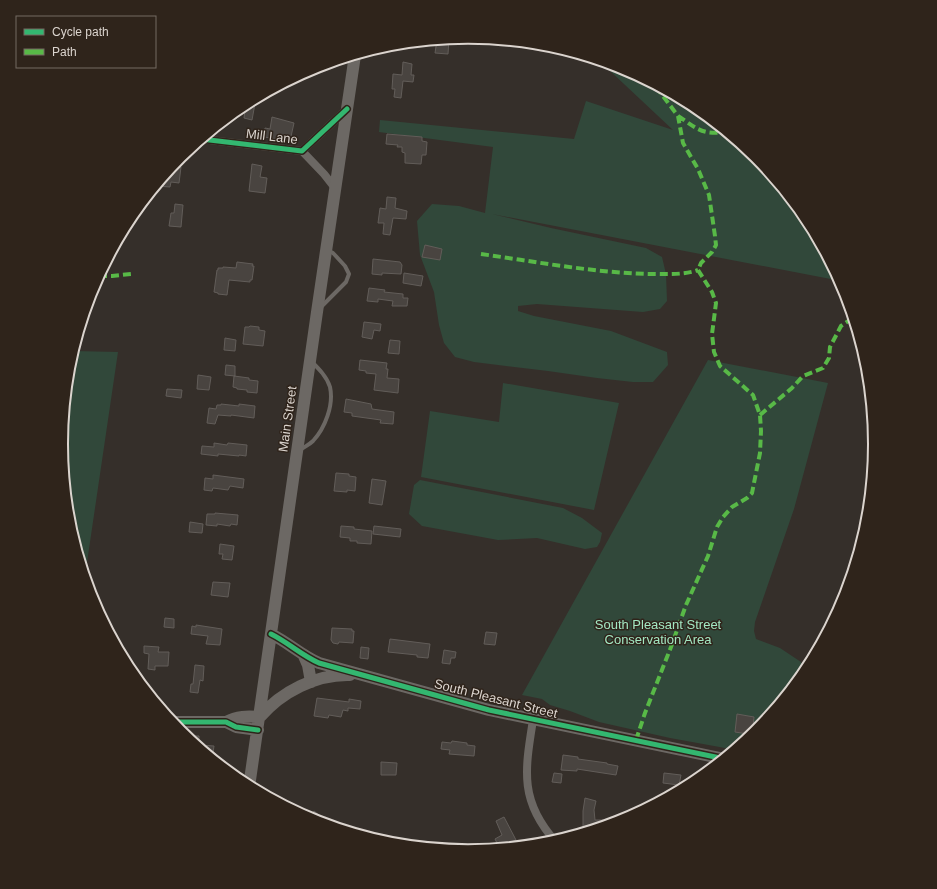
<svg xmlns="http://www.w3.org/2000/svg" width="937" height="889" font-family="Helvetica,sans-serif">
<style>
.green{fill:#31483a}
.building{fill:#494440;stroke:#625d59}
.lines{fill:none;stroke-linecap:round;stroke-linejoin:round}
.lane{stroke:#6c6864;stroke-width:4}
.street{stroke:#6c6864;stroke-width:8}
.secondary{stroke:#6c6864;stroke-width:12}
.quiet{stroke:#58b947;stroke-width:4;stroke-dasharray:8 4;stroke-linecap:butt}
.cycleway-casing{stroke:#2f241b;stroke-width:8}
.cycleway{stroke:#33b770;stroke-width:5}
.labels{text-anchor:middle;stroke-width:3;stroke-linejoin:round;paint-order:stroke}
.street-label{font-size:13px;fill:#dbd4ce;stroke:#2f241b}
.park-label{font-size:13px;fill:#a3e7c2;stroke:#2f241b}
.rim{fill:none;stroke:#dbd4ce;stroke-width:2}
</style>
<rect width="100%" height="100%" fill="#352f2a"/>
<!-- green -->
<path class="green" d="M577,54L625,68L695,106L757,157L807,218L841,281L492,214L551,228L646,248L662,257L666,274L667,301L660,309L643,312L537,304L518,306V311L534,316L611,331L667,352L668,365L653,382H633L597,378L548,371L474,362L455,357L444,343L439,325L434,292L420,255L417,221L432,204L459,206L485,213L493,147L379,132L380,120L574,139L586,101L673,130L608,69Z
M73,351L118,352L85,576L69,524L61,444L69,365Z
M708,360L828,383L794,509L755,622L754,631L756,639L780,648L801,662L805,674L756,733L736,750L670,738L599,722L570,711L550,705L542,699L522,695Z
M503,383L619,403L594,510L421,477L430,411L499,422Z
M420,480L563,508L582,518L602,533L600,542L597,547L585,549L537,538L498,540L422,526L409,514L414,485Z"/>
<!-- building -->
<path class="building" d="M449,39L448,54L435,53L437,40Z
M403,62L412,64L411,75H414L413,82L403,81L401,98L394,97L395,89H392L393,74L402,75Z
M256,98L252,120L244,118L246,103Z
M272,117L294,123L290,141L264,137L265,128L270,129Z
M387,134L422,137V141L427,142L426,155H422L421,164L405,163V153L402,152V147H397L398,145L386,144Z
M252,164L262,166L260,177L267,178L265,193L249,191Z
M172,166L181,167L179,183L171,182L170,187L156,186Z
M387,197L396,198L395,208L407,211L406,219L393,218L390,235L383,234L384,223H378L380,208L386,209Z
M175,204L183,205L181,227L169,226L171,213H174Z
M425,245L442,249L440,260L422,257Z
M373,259L400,262L402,265L401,274L382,273V275L372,274Z
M237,262L253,264L252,266H254L252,280H250V282L229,280L227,295L218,294V293L214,292L217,270H218V268H223V267L236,268Z
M404,273L423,276L421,286L403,283Z
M369,288L385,290L384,292L403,294V298H408L407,306H392L393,301L378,299V302L367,301Z
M364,322L381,324L380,331L374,330L372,339L362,337Z
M250,326L259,327V330L265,331L263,346L243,344L245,327H249Z
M225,338L236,340L235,351L224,350Z
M390,340L400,341L399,354L388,353Z
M360,360L387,363L386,369H388L387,378L399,379L398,393L374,390L376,374L366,373V371L359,370Z
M226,365L235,366V376L225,375Z
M198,375L211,377L209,390L197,389Z
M234,376L249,378V380L258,381L257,393L247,392V390L237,389V388L233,387Z
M167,389L182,390L181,398L166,396Z
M346,399L371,404L372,409L394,412L393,424L380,423L381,420L352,416V413L344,412Z
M221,404L239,406V404L255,406L254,418L231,415V416L218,415L215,424L207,423L209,408L216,409L217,405H221Z
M214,443L227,445L228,443L247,445L246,456L239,455V456L218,454V456L201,454L202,446L214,447Z
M336,473L349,474V476L356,477L355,491L347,490V492L334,491Z
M213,475L244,479L243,488L230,486L228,490L213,488L212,491L204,490L205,478L213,479Z
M372,479L386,481L382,505L369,503Z
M215,513L238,515L237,525L231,524L230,526L217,524V526L206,525L207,514H215Z
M190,522L203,524L202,533L189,532Z
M341,526L354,527V529L372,531L371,544L357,543V541H350V538L340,537Z
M374,526L401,529L400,537L373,534Z
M220,544L234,546L232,560L222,559L223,554H219Z
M213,582L230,583L228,597L211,595Z
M165,618L174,619V628L164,627Z
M196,625L222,629L220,645L206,644L208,636L191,634L192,626L196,627Z
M332,628L352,629V631H354L353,643L339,642L338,644L333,643L331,640Z
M486,632L497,633L495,645L484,644Z
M390,639L430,644L428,658L417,657V655L388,652Z
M144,646L159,647L158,652H169L168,666H155V670L148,669L149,654L144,653Z
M361,647L369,648L368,659L360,658Z
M444,650L456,652L455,658H451L450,664L442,663Z
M195,665L204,666L203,681L200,680L198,693L190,692L191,684H193Z
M317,698L349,702V699L361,701L360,709L348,708V711L343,710L341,717L329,715L328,718L314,716Z
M737,714L754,717L753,727L760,728L754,735L735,732Z
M185,736H199V745L214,746L212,759Z
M452,741L467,743V745L475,746L474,756L449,754L450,750L441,749L442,742L451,743Z
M563,755L578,757V759L607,763V764L618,766L616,775L577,769V771L561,770Z
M381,762L397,763L396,775H381Z
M554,773L562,774L561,783L552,782Z
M664,773L681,775L679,785L663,783Z
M585,798L596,801L594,810L595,820H603V828H583V811Z
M314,811L334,827L308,819Z
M504,817L516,840L499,847L495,839L502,835L496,821Z"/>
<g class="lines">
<!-- lane -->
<path class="lane" d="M321,307L346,282L349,274L345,266L333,253L329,251
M300,450C304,447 309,445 313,441C325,428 334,405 330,387C327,377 319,369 312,362"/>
<!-- street -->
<path class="street" d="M201,139L302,151L347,109
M302,151L324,174L335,188
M533,720C525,770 519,801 556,842"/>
<!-- secondary -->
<path class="secondary" d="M271,634C289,643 301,655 319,663L489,710L725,759
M304,656L308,665L311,682
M260,717C281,692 316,674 350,675
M172,722H226L236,727L258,730
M226,722C237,716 247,716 260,717
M249,787L317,312L355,55"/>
<!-- quiet -->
<path class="quiet" d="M678,116C698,129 701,135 727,132
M481,254C538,262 595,273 652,274C668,274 684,275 698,270
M99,276H112L131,274
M760,415L792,388L803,376L823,368L829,358L830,347L841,326L854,317
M636,740L645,713L671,647L686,605L708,556L717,527L723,517L732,507L747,498L752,493L760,453L761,431L760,415L753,395L720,366L714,352L712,334L716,303L712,292L698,270L701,263L712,252L716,245L715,236L709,195L698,169L683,143L678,116L654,84"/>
<defs>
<path id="cycleway" d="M201,139L302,151L347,109
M271,634C289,643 301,655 319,663L489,710L725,759
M172,722H226L236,727L258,730"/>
</defs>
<!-- cycleway casing -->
<use href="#cycleway" class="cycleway-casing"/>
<!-- cycleway -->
<use href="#cycleway" class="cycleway"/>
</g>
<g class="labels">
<!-- street labels -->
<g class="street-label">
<text transform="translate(272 136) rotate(7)" y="5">Mill Lane</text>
<text transform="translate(287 419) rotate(-82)" y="5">Main Street</text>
<text transform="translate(496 698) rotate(14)" y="5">South Pleasant Street</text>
</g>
<!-- park labels -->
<g class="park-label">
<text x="658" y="629">South Pleasant Street<tspan x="658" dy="15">Conservation Area</tspan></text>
</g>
</g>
<!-- crop -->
<path d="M0 0H937V889H0ZM68 444a400 400 0 1 1 800 0a400 400 0 1 1-800 0Z" fill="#2f241b" fill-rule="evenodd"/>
<path class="rim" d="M68 444a400 400 0 1 1 800 0a400 400 0 1 1-800 0Z"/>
<!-- legend -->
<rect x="16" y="16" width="140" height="52" fill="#2f241b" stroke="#746a63"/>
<rect x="24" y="29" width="20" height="6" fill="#33b770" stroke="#746a63"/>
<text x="52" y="36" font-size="12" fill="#dbd4ce">Cycle path</text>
<rect x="24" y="49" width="20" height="6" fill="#58b947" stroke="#746a63"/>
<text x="52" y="56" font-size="12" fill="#dbd4ce">Path</text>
</svg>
